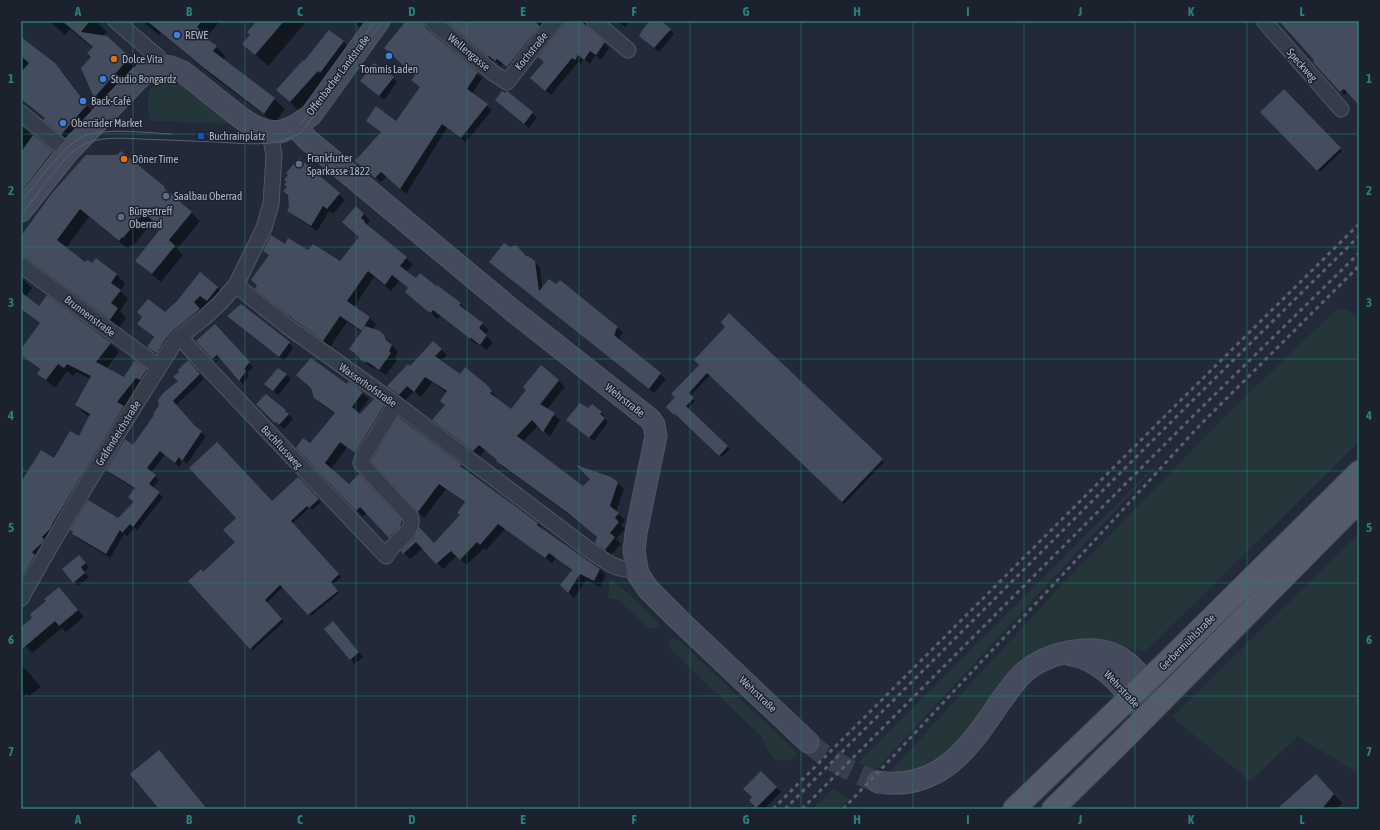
<svg xmlns="http://www.w3.org/2000/svg" width="1380" height="830" font-family="'Asap Condensed',sans-serif">
<style>
.green{fill:#24363a}
.shadow{fill:#0007}
.building{fill:#434d5e}
.lines{fill:none;stroke-linecap:round;stroke-linejoin:round}
.secondary-tunnel{stroke:#373f4e;stroke-width:21;stroke-dasharray:21 10;stroke-linecap:butt}
.street-casing{stroke:#515764;stroke-width:17}
.secondary-casing{stroke:#515764;stroke-width:23}
.primary-casing{stroke:#3f4652;stroke-width:24}
.street{stroke:#363c49;stroke-width:15}
.secondary{stroke:#444b5c;stroke-width:21}
.primary{stroke:#545b69;stroke-width:22}
.tram{stroke:#586070;stroke-width:1}
.rail{stroke:#586070;stroke-width:3;stroke-dasharray:4 4;stroke-linecap:butt}
.grid{fill:none;stroke:#27807b;stroke-width:1;stroke-opacity:0.55}
.shop-dot{fill:#3f7fe0;stroke:#1b222e;stroke-width:1.5}
.food-dot{fill:#e8710a;stroke:#1b222e;stroke-width:1.5}
.transit-dot{fill:#1a4fb4;stroke:#1b222e;stroke-width:1.5}
.service-dot{fill:#5c6f8a;stroke:#1b222e;stroke-width:1.5}
.labels{text-anchor:middle;stroke-width:3;stroke-linejoin:round;paint-order:stroke}
.poi-label{font-size:11px;fill:#b1b7c5;stroke:#1b222e;text-anchor:start}
.street-label{font-size:11px;fill:#b1b7c5;stroke:#1b222e}
.neatline{fill:none;stroke:#27807b;stroke-width:1.5}
.grid-label{font-size:13px;text-anchor:middle;font-weight:bold;fill:#27807b}
</style>
<rect width="100%" height="100%" fill="#222a39"/>
<!-- green -->
<path class="green" d="M162,79H170L180,83L232,121L233,124L151,121C146,112 148,98 150,88Z
M1337,309H1347L1359,320V442L1146,651L1124,648L1085,639L1065,640L1045,647L1029,656L965,736L945,755L922,768L889,773L1055,592L1228,413Z
M1175,446L875,771L858,763Z
M1359,533V774L1298,736L1250,781L1172,717Z
M610,578L633,598L661,626L656,629L649,628L618,600L608,598Z
M672,639L679,640L798,754C793,759 786,763 778,760C767,757 766,741 759,734C729,705 699,677 670,648L669,641Z
M834,788L848,800L838,809H813Z"/>
<!-- shadow -->
<path class="shadow" d="M49,21H96L107,32L102,37H107L143,72L108,111L95,97L92,57L93,48L70,29L65,35Z
M142,21H220L207,37L226,57L223,60L274,99L285,109L275,123L215,78L161,33L159,35Z
M263,21H307L268,66L244,44Z
M353,21H378L368,34Z
M407,21H430L428,24V30L482,78L472,94L492,110L466,142L447,128L406,194L387,176L381,182L362,166L382,133L367,121L396,122L421,88L416,76Z
M446,21H552L513,72L503,64L501,66L494,60L493,61Z
M565,21H592L590,25V30L609,48L601,60L595,55L590,64L584,59L581,64L578,62L551,95L537,83L545,62Z
M617,21H630L625,27Z
M651,21H660L674,34L659,52L645,41Z
M1280,21H1359V104L1348,91L1344,95L1314,62L1316,60Z
M329,31L344,42L358,56L304,116L277,90L305,63Z
M21,47L62,71L92,112L68,140L51,126L45,118L21,99Z
M393,78L397,82L384,100L361,81Z
M1284,91L1342,151L1320,172L1262,112Z
M507,92L537,117L529,128L496,100Z
M21,126L58,158L21,205Z
M299,159L345,200L333,214L329,211L317,231L294,216L288,210L290,207L288,187Z
M164,188L200,221L177,249L183,255L161,282L136,261L162,228L153,221L133,246L131,245L128,249L89,217L66,248L86,263L92,264L96,260L117,275L125,284L120,291L128,299L120,311L126,318L119,328L36,266L32,264L21,272V237L53,194Z
M364,214L370,221L367,224L413,264L406,272L416,280L460,304L467,310L466,311L489,330L485,335L493,342L487,350L478,344L477,345L440,316L438,319L434,316L413,298L409,289L399,281L391,291L374,277L354,307L370,318L376,324L372,330L383,335L398,352L395,357L397,360L386,375L377,369L370,367L351,349L362,332L347,322L330,347L293,319L263,295L258,286L252,280L270,256L264,250L285,246L308,251L340,262L360,237L350,229Z
M526,257L534,262L540,267L542,288L618,328L623,333L619,337L621,338L619,341L666,379L654,393L496,267Z
M201,274L228,297L183,341L158,356L148,347L154,338L138,324L165,313L178,302Z
M21,277L32,288L26,297L40,307L110,343L119,352L106,369L124,378L146,370L155,379L21,604V484L55,459L79,438L90,417L85,414L76,405L91,379L76,372L73,376L67,371L55,388L38,373L40,370L21,354V350L41,324L21,309Z
M729,315L884,462L844,504L710,375L690,396L695,401L688,409L730,449L722,457L667,407L676,397L700,365L727,327Z
M228,316L289,343L293,348L284,361Z
M215,326L253,367L247,373L249,376L243,384L221,359L216,362L197,341Z
M441,349L447,355L441,362L460,376L485,385L497,398L496,399L511,411L537,407L538,408L559,381L565,387L547,409L560,420L550,437L538,425L523,442L583,487L617,483L624,489L616,512L625,520L621,525L625,529L616,539L621,544L611,555L596,542L598,538L575,519L503,467L497,461L498,460L485,450L480,456L440,426L434,420L446,405L447,393L432,382L421,397L414,391L405,400L388,386L410,367Z
M192,365L204,379L176,405L197,429L206,436L187,464L183,460L179,467L165,454L151,473L159,480L153,488L163,497L137,530L135,528L127,536L124,534L110,558L77,538L73,534L118,519L135,502V489L111,474L107,470L134,447L179,381Z
M286,374L291,379L278,395L265,384Z
M349,383L369,399L358,414L360,415L383,407L390,414L362,459L347,447L331,469L349,486L365,482L408,528L396,544L367,513L363,516L356,510L310,444L335,414L321,404L315,398L347,385Z
M266,395L286,411L293,419L284,429L281,426L280,427L257,404Z
M588,409L601,412L608,422L594,441L571,424Z
M399,419L461,466L467,472L538,524L544,530L600,569L606,575L600,587L586,580L574,598L561,585L572,571L556,558L552,563L505,529L486,550L484,548L467,565L457,556L443,569L423,548L410,559L402,551L415,539L434,544L461,515L465,503L446,489L424,518L372,461Z
M298,478L321,502L312,510L310,507L292,524L341,577L333,585L339,593L311,616L283,587L266,603L284,622L253,650L190,581L203,573L236,542L272,503Z
M83,560L89,568L84,572L89,577L78,586L74,582Z
M65,595L84,617L66,632L62,628L32,653L21,641V629Z
M338,627L363,657L355,664L350,659Z
M21,664L41,687L29,696L27,694L21,699Z
M761,772L781,792L764,809H759L750,800L753,798Z
M1324,784L1342,803L1337,809H1277Z"/>
<!-- building -->
<path class="building" d="M62,21H90L81,32L107,36L130,57L94,98L81,68L91,57L87,53L93,47Z
M147,21H202L197,27L210,39L209,40L217,46L213,51L275,98L264,114L204,68Z
M257,21H284L255,55L242,44L250,35L247,32Z
M406,21H423L426,28L478,72L467,89L488,104L461,138L442,124L400,189L381,172L375,178L355,161L381,132L366,121L376,106L396,121L420,87L411,80L415,76L384,48Z
M450,21H534L540,26L507,67L497,59L495,61L489,56L488,57L448,23Z
M566,21H581L605,42L596,55L590,51L584,60L578,55L575,60L572,58L545,91L530,78L544,62L538,57Z
M650,21H661L671,29L654,48L639,36L643,29Z
M1279,21H1359V105L1344,89L1340,92L1313,62L1314,60Z
M329,30L344,41L320,73L318,71L290,102L276,90L303,60L304,61Z
M21,37L56,64L87,105L61,135L43,120L45,118L21,99V72L29,63L21,56Z
M374,63L394,77L379,96L360,81Z
M1284,89L1341,148L1317,171L1260,112Z
M502,91L505,93L507,91L533,112L524,124L495,100Z
M33,135L53,151L21,192V152Z
M121,151L165,187L164,188L192,212L169,240L175,246L152,274L135,261L161,228L144,213L123,238L122,237L119,241L80,209L57,240L85,262L87,260L92,263L96,258L117,274L111,283L121,290L111,303L118,308L110,320L26,258L21,256V236L52,193L86,155H117Z
M299,158L340,193L327,209L323,206L311,226L287,211L289,207L288,195L283,191L287,187L284,184L287,182L284,180L288,175L286,173Z
M356,206L364,214L361,218L365,221L364,222L407,257L400,266L416,278L420,273L436,286L437,285L461,303L459,305L483,323L479,328L487,335L480,345L471,338L470,339L433,310L431,313L426,310L405,292L408,288L392,275L385,285L368,271L347,301L370,317L362,330L365,326L380,331L384,335L386,340L392,345L389,351L391,353L379,370L369,363L362,361L356,354L349,349L362,331L340,316L323,341L285,313L255,289L257,285L251,280L269,255L263,251L271,235L285,244L288,238L308,250L313,244L340,261L359,237L342,222Z
M504,243L510,247L516,245L526,256H528L535,261L539,291L549,279L556,284L560,280L618,327L615,331L616,332L614,335L661,373L649,389L489,262Z
M200,272L218,287L207,301L200,296L194,302L200,309L173,331L165,340L157,354L147,347L154,337L137,324L142,317L137,312L148,299L165,312L177,301Z
M21,292L39,306L47,295L111,343L96,362L124,377L135,360L147,369L140,380L136,378L117,402L124,406L53,523L50,529L42,537L44,539L42,543L32,552L35,555L21,580V482L41,450L54,458L70,431L79,436L90,414L75,405L91,376L67,364L64,368L58,364L46,380L37,374L40,369L21,355V349L40,323L21,309Z
M241,304L290,342L279,357L227,316Z
M729,313L883,459L842,502L707,373L689,393L694,398L686,406L728,446L719,456L675,414L674,415L666,407L675,397L671,394L699,365L694,360L725,327L721,322Z
M215,324L250,362L244,369L246,371L239,381L217,355L212,359L196,341Z
M433,341L442,349L435,356L460,374L465,367L486,384L492,391L490,393L511,409L526,390L523,387L541,365L559,380L540,404L555,413L543,432L532,420L517,436L583,486L590,479L576,465L611,477L618,482L610,506L619,513L615,518L619,522L610,533L615,537L605,550L595,543L597,537L568,513L496,461L497,460L479,445L473,451L432,420L445,405L440,401L447,391L425,377L414,392L407,386L399,395L387,386L408,364L410,366Z
M311,358L347,384L349,381L363,392L352,407L360,414L374,399L384,406L355,453L340,442L325,463L349,484L359,474L402,520L400,527L389,538L360,507L356,511L296,448L303,438L310,443L335,413L314,398L311,388L296,375Z
M188,360L200,374L173,401L196,427L202,431L182,461L179,457L175,463L160,451L147,468L156,475L149,484L160,492L133,527L130,524L122,533L120,530L106,554L72,534L73,532L70,530L88,500L118,518L134,502L128,497L135,488L106,470L125,439L133,445L154,415L153,414L159,405L158,400L163,393L178,381L173,377L179,372L178,370Z
M278,368L287,374L273,391L264,384Z
M266,394L286,410L285,411L289,414L279,425L276,422L275,423L256,404Z
M580,403L588,408L592,404L602,412L600,414L605,418L589,438L566,420Z
M398,417L462,465L460,466L538,523L537,525L600,569L594,581L580,574L568,593L560,585L572,570L549,553L545,558L498,524L480,545L477,542L460,560L451,551L436,564L416,542L403,554L401,551L414,538L419,527L434,543L460,515L457,513L465,502L439,484L418,512L371,461Z
M217,442L272,501L298,477L319,499L309,508L307,506L291,521L339,574L331,582L338,591L308,615L280,585L265,600L282,619L250,649L188,581L201,569L203,572L235,542L223,530L236,518L189,468Z
M79,555L86,563L81,567L85,573L73,583L62,569Z
M59,587L78,610L59,626L55,621L21,650V627L32,618L30,614L46,601L44,599Z
M333,621L359,652L350,660L324,629Z
M159,750L207,809H159L130,774Z
M761,771L777,787L756,808L749,800L752,797L743,789Z
M1316,774L1334,794L1322,809H1277Z"/>
<g class="lines">
<!-- secondary-tunnel -->
<path class="secondary-tunnel" d="M808,742C829,761 852,772 878,782"/>
<defs>
<path id="street" d="M116,21L158,57L161,66
M432,21L493,73L507,82L555,21
M594,21L628,50
M1264,21L1341,109
M21,113L68,152
M21,265L159,367
M236,285L287,326L396,404L588,549C605,560 615,572 637,569
M180,337L203,363L386,556C392,542 417,532 410,516L361,463L363,457L396,404
M21,598C69,512 120,428 173,345L180,337L206,316L220,303L236,285L264,228L271,204L274,155L271,139L267,131"/>
<path id="secondary" d="M295,126L308,140L512,310L650,419L654,425L656,436L636,533L634,551L638,574L648,589L678,619L808,742
M21,211L68,152L138,79L149,70L161,66L171,67L183,72L241,118L255,127L267,131L280,132L295,126L311,115L379,21
M1071,655C1103,660 1122,687 1142,710
M878,782C938,791 969,749 998,705C1008,691 1019,674 1034,665C1049,656 1067,651 1083,650C1105,648 1122,655 1137,672C1151,686 1153,697 1147,716"/>
<path id="primary" d="M1014,809L1170,659L1359,472
M1053,809L1125,738L1359,501"/>
</defs>
<!-- street casing -->
<use href="#street" class="street-casing"/>
<!-- secondary casing -->
<use href="#secondary" class="secondary-casing"/>
<!-- primary casing -->
<use href="#primary" class="primary-casing"/>
<!-- street -->
<use href="#street" class="street"/>
<!-- secondary -->
<use href="#secondary" class="secondary"/>
<!-- primary -->
<use href="#primary" class="primary"/>
<!-- tram -->
<path class="tram" d="M300,125L375,21
M21,202C35,185 63,146 82,137C101,127 149,133 171,134
M21,215C37,196 60,159 81,146C98,136 121,138 141,139C166,140 192,141 217,142C238,143 261,146 281,141C288,139 294,136 301,133L383,21"/>
<!-- rail -->
<path class="rail" d="M773,809L1181,400L1359,224
M785,809L1187,406L1359,236
M802,809L1195,414L1359,253
M843,809L886,764L1108,526L1200,425L1359,266"/>
</g>
<!-- grid -->
<path class="grid" d="M133,21V809M245,21V809M356,21V809M467,21V809M579,21V809M690,21V809M801,21V809M913,21V809M1024,21V809M1135,21V809M1247,21V809M21,134H1359M21,247H1359M21,359H1359M21,471H1359M21,583H1359M21,696H1359"/>
<!-- markers -->
<g class="shop-dot">
<circle cx="177" cy="35" r="4"/>
<circle cx="389" cy="56" r="4"/>
<circle cx="103" cy="79" r="4"/>
<circle cx="83" cy="101" r="4"/>
<circle cx="63" cy="123" r="4"/>
</g>
<g class="food-dot">
<circle cx="114" cy="59" r="4"/>
<circle cx="124" cy="159" r="4"/>
</g>
<rect class="transit-dot" x="197" y="132" width="8" height="8" rx="2"/>
<g class="service-dot">
<circle cx="299" cy="164" r="4"/>
<circle cx="166" cy="196" r="4"/>
<circle cx="121" cy="217" r="4"/>
</g>
<g class="labels">
<!-- poi labels -->
<g class="poi-label">
<text x="185" y="39">REWE</text>
<text x="122" y="63">Dolce Vita</text>
<text x="389" y="73" text-anchor="middle">Tommis Laden</text>
<text x="111" y="83">Studio Bongardz</text>
<text x="91" y="105">Back-Café</text>
<text x="71" y="127">Oberräder Market</text>
<text x="209" y="140">Buchrainplatz</text>
<text x="307" y="162">Frankfurter<tspan x="307" dy="13">Sparkasse 1822</tspan></text>
<text x="132" y="163">Döner Time</text>
<text x="174" y="200">Saalbau Oberrad</text>
<text x="129" y="215">Bürgertreff<tspan x="129" dy="13">Oberrad</tspan></text>
</g>
<!-- street labels -->
<g class="street-label">
<text transform="translate(531 51) rotate(-51)" y="4">Kochstraße</text>
<text transform="translate(469 52) rotate(40)" y="4">Wellengasse</text>
<text transform="translate(1302 65) rotate(49)" y="4">Speckweg</text>
<text transform="translate(338 75) rotate(-53)" y="4">Offenbacher Landstraße</text>
<text transform="translate(90 316) rotate(37)" y="4">Brunnenstraße</text>
<text transform="translate(368 385) rotate(35)" y="4">Wasserhofstraße</text>
<text transform="translate(625 400) rotate(38)" y="4">Wehrstraße</text>
<text transform="translate(118 433) rotate(-58)" y="4">Gräfendeichstraße</text>
<text transform="translate(282 447) rotate(47)" y="4">Bachflussweg</text>
<text transform="translate(1187 642) rotate(-45)" y="4">Gerbermühlstraße</text>
<text transform="translate(1122 689) rotate(47)" y="4">Wehrstraße</text>
<text transform="translate(758 694) rotate(43)" y="4">Wehrstraße</text>
</g>
</g>
<!-- border -->
<rect width="1380" height="830" fill="none" stroke="#1b222e" stroke-width="44"/>
<rect x="22" y="22" width="1336" height="786" class="neatline"/>
<g class="grid-label">
<text x="78" y="16">A</text>
<text x="189" y="16">B</text>
<text x="300" y="16">C</text>
<text x="412" y="16">D</text>
<text x="523" y="16">E</text>
<text x="634" y="16">F</text>
<text x="746" y="16">G</text>
<text x="857" y="16">H</text>
<text x="968" y="16">I</text>
<text x="1080" y="16">J</text>
<text x="1191" y="16">K</text>
<text x="1302" y="16">L</text>
<text x="11" y="83">1</text>
<text x="1369" y="83">1</text>
<text x="11" y="195">2</text>
<text x="1369" y="195">2</text>
<text x="11" y="307">3</text>
<text x="1369" y="307">3</text>
<text x="11" y="420">4</text>
<text x="1369" y="420">4</text>
<text x="11" y="532">5</text>
<text x="1369" y="532">5</text>
<text x="11" y="644">6</text>
<text x="1369" y="644">6</text>
<text x="11" y="756">7</text>
<text x="1369" y="756">7</text>
<text x="78" y="824">A</text>
<text x="189" y="824">B</text>
<text x="300" y="824">C</text>
<text x="412" y="824">D</text>
<text x="523" y="824">E</text>
<text x="634" y="824">F</text>
<text x="746" y="824">G</text>
<text x="857" y="824">H</text>
<text x="968" y="824">I</text>
<text x="1080" y="824">J</text>
<text x="1191" y="824">K</text>
<text x="1302" y="824">L</text>
</g>
</svg>
